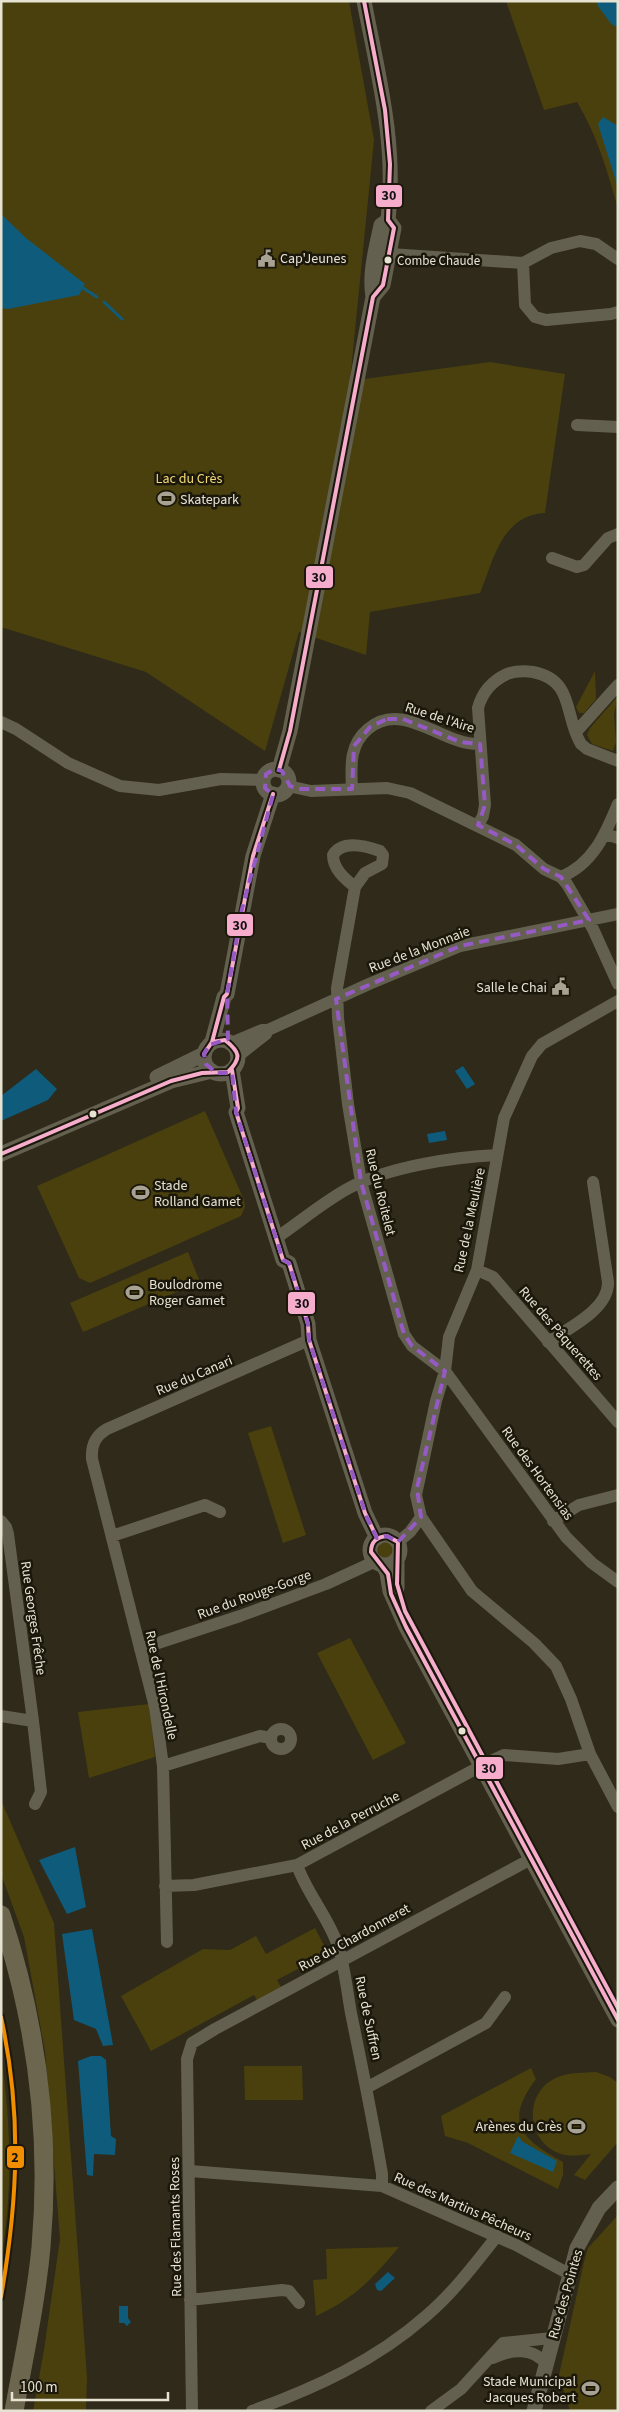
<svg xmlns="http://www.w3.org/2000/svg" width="619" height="2412" font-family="'Source Sans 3',sans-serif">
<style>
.green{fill:#4a400e}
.water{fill:#0f5b7b}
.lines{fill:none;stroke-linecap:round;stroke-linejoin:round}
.stream{stroke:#0f5b7b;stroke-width:3}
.river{stroke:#0f5b7b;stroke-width:19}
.minor{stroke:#64604f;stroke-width:12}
.tertiary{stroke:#64604f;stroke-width:15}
.primary{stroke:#6c664f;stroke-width:19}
.bus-1-casing{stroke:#1b180b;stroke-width:8}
.bus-1{stroke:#f6adcc;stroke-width:4}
.tram-1-casing{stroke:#1b180b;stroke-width:8}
.tram-1{stroke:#f18e00;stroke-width:4}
.marked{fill:none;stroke:#965ac4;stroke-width:4;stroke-dasharray:10 6;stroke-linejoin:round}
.bus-dot{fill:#e7e3d2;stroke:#1b180b;stroke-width:2}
.labels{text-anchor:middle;stroke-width:5;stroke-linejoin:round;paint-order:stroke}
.bus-label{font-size:13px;fill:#e7e3d2;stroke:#1b180b;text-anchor:start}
.poi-label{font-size:14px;fill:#e7e3d2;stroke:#1b180b;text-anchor:start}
.park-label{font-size:14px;fill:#f1d975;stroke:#1b180b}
.street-label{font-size:14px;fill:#e7e3d2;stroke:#1b180b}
.line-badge{stroke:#1b180b;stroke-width:2}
.pale-badge-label{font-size:14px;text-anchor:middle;font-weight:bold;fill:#111}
</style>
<rect width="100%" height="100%" fill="#2f2a19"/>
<!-- green -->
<path class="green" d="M1,1H349L374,140L350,381L490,362L565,374L545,513C502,515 494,559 480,593L370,612L366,655L299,632L265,751L146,672L1,627Z
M506,1H618V209C608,173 597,135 577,102L544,110Z
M595,671L596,699L584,713H579L576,707Z
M618,696L614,714L616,742L613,751L592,744L587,735L590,728Z
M205,1111L244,1200L245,1207L241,1216L90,1283L79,1278L37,1186Z
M188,1252L200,1282L83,1332L70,1303Z
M271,1426L306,1535L283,1543L248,1433Z
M378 1550a8 8 0 1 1 16 0a8 8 0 1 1-16 0Z
M350,1638L406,1743L373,1760L317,1653Z
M149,1704L155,1757L89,1778L78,1712Z
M1,1800L54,1923L87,2377L86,2411H33L44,2350L60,2239L45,2051L24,1937L1,1874Z
M315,1928L328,1953L277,1980L281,1987L257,2000L254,1995L151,2051L121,1996L203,1949L230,1950L256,1936L266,1954Z
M1,2057C11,2118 13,2197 1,2257Z
M244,2066H302L303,2100H245Z
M531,2068L536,2079C503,2123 522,2139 563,2162V2175L558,2189L468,2143L445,2136L441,2116Z
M596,2072L610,2077L618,2083V2142L585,2180L574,2175L591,2154C581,2155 570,2157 561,2154C525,2142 523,2091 558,2077C570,2072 584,2073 596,2072Z
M618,2215V2411H570L559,2375L584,2262L588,2248Z
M399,2247C372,2279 355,2298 316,2316L313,2280L327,2279L326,2249Z"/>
<!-- water -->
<path class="water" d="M603,117L618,126V188L598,124Z
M1,214L26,238L85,284L79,295L8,309L1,308Z
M463,1066L475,1084L467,1089L455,1071Z
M36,1069L57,1089L48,1100L1,1121V1096Z
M445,1131L447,1140L429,1143L427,1134Z
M75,1847L86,1907L67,1914L39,1860Z
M92,1929L113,2045L103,2046L96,2029L74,2020L62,1934Z
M91,2056H101L106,2060L111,2136L116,2139L115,2155L94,2154L93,2176L87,2175L78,2061Z
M518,2136L523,2142L557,2161L553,2172L510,2153Z
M388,2272L395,2278L381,2291L377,2290L375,2284Z
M119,2306H128V2318L131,2322L127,2326L124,2323H119Z"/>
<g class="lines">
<!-- stream -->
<path class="stream" d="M83,288L97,297
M104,302L122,319"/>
<!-- river -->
<path class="river" d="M606,1L618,17"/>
<!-- minor -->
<path class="minor" d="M390,254L523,263L551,248L580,241L596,244L618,259
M523,263L525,305L535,317L546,320L611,314L618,312
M577,425L618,427
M552,558L577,567L584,565L608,538L618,534
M1,722L16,729L68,763L120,786L159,790L221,779L263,780
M576,732L618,685
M288,786L311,791L387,788L410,793L516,845L544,869L561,877L567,884L593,929L618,984
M352,789C351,766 349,745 368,729C403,699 443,746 480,744
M478,825L483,816L485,805L478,708C482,693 492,681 507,674C515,671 525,671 533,672C575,680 564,717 581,744L587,749L618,761
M605,834L618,838
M561,877C593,864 605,835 618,804
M355,887C345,879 333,869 333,855C342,840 366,846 380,851L383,855L382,864L365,873L355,887L337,988L338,1018L348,1104L361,1182L404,1334L412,1346L445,1371L566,1537L592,1563L618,1582
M231,1043L262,1030H268L369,984L460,946L618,914
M238,1056L266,1034L268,1030
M276,1238C300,1222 323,1202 349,1188C388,1167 453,1157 497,1155
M477,1270L493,1277L618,1422
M548,1342C569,1328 609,1309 608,1282L593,1182
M421,1517L472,1591L534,1643L556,1666L571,1699L590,1754L618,1807
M1,1521L6,1527L8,1534L33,1721L1,1716
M553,1521L579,1505L618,1495
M112,1536L205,1505L220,1512
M398,1542L410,1532L421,1517L416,1495L436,1401L445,1371L449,1337L477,1270L504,1118L532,1056L542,1044L618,1001
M140,1649L240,1616L326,1584L376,1561
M33,1721L41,1792L35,1804
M271 1739a10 10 0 1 1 20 0a10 10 0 1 1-20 0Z
M487,1763L504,1755L558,1759L590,1754
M163,1766L260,1736L271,1738
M297,1865C307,1894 329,1918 338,1946C345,1968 347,1991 351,2013C362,2067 373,2120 382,2174V2186
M165,1886L194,1885L297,1865L481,1766
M167,1942L163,1766L155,1707L92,1459C91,1445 95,1436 107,1429L309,1340
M368,2087L486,2023L505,1997
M190,2171L382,2186L516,2245L569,2274
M190,2300L282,2290L289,2291L299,2303
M493,2358C511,2349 534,2347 547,2365
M192,2411L187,2059L192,2043L215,2029L531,1859
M252,2411C315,2388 375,2361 426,2316C453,2293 475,2264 497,2236
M431,2411L461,2389L503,2343L552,2338"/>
<!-- tertiary -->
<path class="tertiary" d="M373,297L383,285L394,228L388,220
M263 782a13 13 0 1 1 26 0a13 13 0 1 1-26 0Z
M279,770L290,731L373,297C369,273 376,249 381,225L388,220C397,145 378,74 364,1
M204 1057a17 17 0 1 1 34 0a17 17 0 1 1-34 0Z
M212,1042L224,997L227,994L253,856L273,794
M232,1070L238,1108L236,1112L283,1260L289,1263L308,1324L309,1340L365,1513L377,1538
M157,1077L204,1054
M1,1154L171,1081L212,1071
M370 1550a15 15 0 1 1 30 0a15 15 0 1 1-30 0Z
M383,1565L387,1573L390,1591L406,1627L618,2020
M397,1588V1560
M534,2411L577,2248L599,2208L618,2188"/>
<!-- primary -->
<path class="primary" d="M1,1915C36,2021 51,2134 41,2247C36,2302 24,2356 14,2411"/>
<defs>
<path id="bus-1" d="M279,770L290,731L373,297L383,285L394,228L388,220L390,164L385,110L364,1
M204,1054L212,1042L224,997L227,994L253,856L273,794
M232,1070L238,1108L236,1112L283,1260L289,1263L308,1324L309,1340L365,1513L377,1538
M1,1154L171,1081L202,1073L228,1072C242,1058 240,1052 225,1040L212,1042L204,1054
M618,2008L405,1611L397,1584L398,1542L387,1536C377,1537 371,1541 371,1552L388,1574L391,1594L406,1627L618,2020"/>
</defs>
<!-- bus-1 casing -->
<use href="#bus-1" class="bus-1-casing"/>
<!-- bus-1 -->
<use href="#bus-1" class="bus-1"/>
<defs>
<path id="tram-1" d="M1,2017C22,2113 18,2200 1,2297"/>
</defs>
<!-- tram-1 casing -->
<use href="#tram-1" class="tram-1-casing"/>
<!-- tram-1 -->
<use href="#tram-1" class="tram-1"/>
</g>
<!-- marked area -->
<path class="marked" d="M387,719H403L460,742L480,744L485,805L478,825L516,845L544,869L561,877L589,920L460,946L336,999L361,1182L404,1334L412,1346L445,1371L417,1488L421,1517L398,1542L387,1536L377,1538L367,1518L309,1340L308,1324L289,1263L283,1260L236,1112L232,1073H216L206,1064L204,1054L209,1045L228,1039L227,994L242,909L273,795L265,788L266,774L275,769L282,771L290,786L299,789H352L354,746L370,727Z"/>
<!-- icons -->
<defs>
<symbol id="civic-bare" viewBox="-9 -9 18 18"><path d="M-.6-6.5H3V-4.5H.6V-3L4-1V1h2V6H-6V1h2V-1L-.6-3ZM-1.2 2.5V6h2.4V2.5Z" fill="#a7a291" stroke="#1b180b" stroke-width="2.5" paint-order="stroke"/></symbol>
<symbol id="stadium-bare" viewBox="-9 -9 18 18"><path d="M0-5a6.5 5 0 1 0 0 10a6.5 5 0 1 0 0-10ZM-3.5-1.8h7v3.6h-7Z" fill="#a7a291" stroke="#1b180b" stroke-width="2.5" paint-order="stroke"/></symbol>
</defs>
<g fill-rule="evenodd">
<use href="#civic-bare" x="254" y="246" width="25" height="25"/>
<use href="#stadium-bare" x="154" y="486" width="25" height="25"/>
<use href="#civic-bare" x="548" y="974" width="25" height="25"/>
<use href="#stadium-bare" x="128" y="1180" width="25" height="25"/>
<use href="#stadium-bare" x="122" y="1280" width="25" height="25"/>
<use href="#stadium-bare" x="564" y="2114" width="25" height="25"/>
<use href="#stadium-bare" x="578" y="2376" width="25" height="25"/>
</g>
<!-- markers -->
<g class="bus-dot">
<circle cx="388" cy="260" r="4.5"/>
<circle cx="93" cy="1114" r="4.5"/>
<circle cx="462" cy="1731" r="4.5"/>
</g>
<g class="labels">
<!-- bus labels -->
<g class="bus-label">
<text x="397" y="265">Combe Chaude</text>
</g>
<!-- poi labels -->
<g class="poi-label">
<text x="280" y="263">Cap'Jeunes</text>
<text x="180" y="504">Skatepark</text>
<text x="547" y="992" text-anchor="end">Salle le Chai</text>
<text x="154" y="1190">Stade<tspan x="154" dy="16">Rolland Gamet</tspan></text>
<text x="149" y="1289">Boulodrome<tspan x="149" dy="16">Roger Gamet</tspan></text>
<text x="562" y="2131" text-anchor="end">Arènes du Crès</text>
<text x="576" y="2386" text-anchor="end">Stade Municipal<tspan x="576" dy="16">Jacques Robert</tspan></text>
</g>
<!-- park labels -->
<g class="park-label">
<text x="189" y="483">Lac du Crès</text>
</g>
<!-- street labels -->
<g class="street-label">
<text transform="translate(440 717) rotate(18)" y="5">Rue de l'Aire</text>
<text transform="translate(419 949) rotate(-21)" y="5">Rue de la Monnaie</text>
<text transform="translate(381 1192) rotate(76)" y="5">Rue du Roitelet</text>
<text transform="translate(469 1220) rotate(-78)" y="5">Rue de la Meulière</text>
<text transform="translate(561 1333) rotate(49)" y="5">Rue des Pâquerettes</text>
<text transform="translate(194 1375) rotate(-23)" y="5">Rue du Canari</text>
<text transform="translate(538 1473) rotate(54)" y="5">Rue des Hortensias</text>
<text transform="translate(254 1594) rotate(-20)" y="5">Rue du Rouge-Gorge</text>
<text transform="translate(34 1618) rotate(82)" y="5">Rue Georges Frêche</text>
<text transform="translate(162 1685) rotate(78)" y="5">Rue de l'Hirondelle</text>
<text transform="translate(350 1820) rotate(-28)" y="5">Rue de la Perruche</text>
<text transform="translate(354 1937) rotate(-29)" y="5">Rue du Chardonneret</text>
<text transform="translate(369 2018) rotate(78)" y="5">Rue de Suffren</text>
<text transform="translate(463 2206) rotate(24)" y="5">Rue des Martins Pêcheurs</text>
<text transform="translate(175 2227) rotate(-91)" y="5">Rue des Flamants Roses</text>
<text transform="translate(565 2294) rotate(-74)" y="5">Rue des Pointes</text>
</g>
</g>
<g class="line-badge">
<rect x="375" y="184" width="28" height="24" rx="5" fill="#f6adcc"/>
<rect x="305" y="565" width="29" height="24" rx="5" fill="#f6adcc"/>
<rect x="226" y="913" width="28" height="24" rx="5" fill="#f6adcc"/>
<rect x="287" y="1291" width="29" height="24" rx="5" fill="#f6adcc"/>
<rect x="475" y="1756" width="29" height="24" rx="5" fill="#f6adcc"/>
<rect x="6" y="2145" width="19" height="24" rx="5" fill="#f18e00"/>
</g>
<g class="pale-badge-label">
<text x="389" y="200">30</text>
<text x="319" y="582">30</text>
<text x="240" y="930">30</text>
<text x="302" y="1308">30</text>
<text x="489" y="1773">30</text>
<text x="15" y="2162">2</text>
</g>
<!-- border -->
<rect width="619" height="2412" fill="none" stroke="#e7e3d2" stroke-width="5"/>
<!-- scale -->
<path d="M12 2392v8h156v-8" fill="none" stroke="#e7e3d2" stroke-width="2.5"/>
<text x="20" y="2392" font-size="15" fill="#e7e3d2" stroke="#1b180b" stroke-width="4" paint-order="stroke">100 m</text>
</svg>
